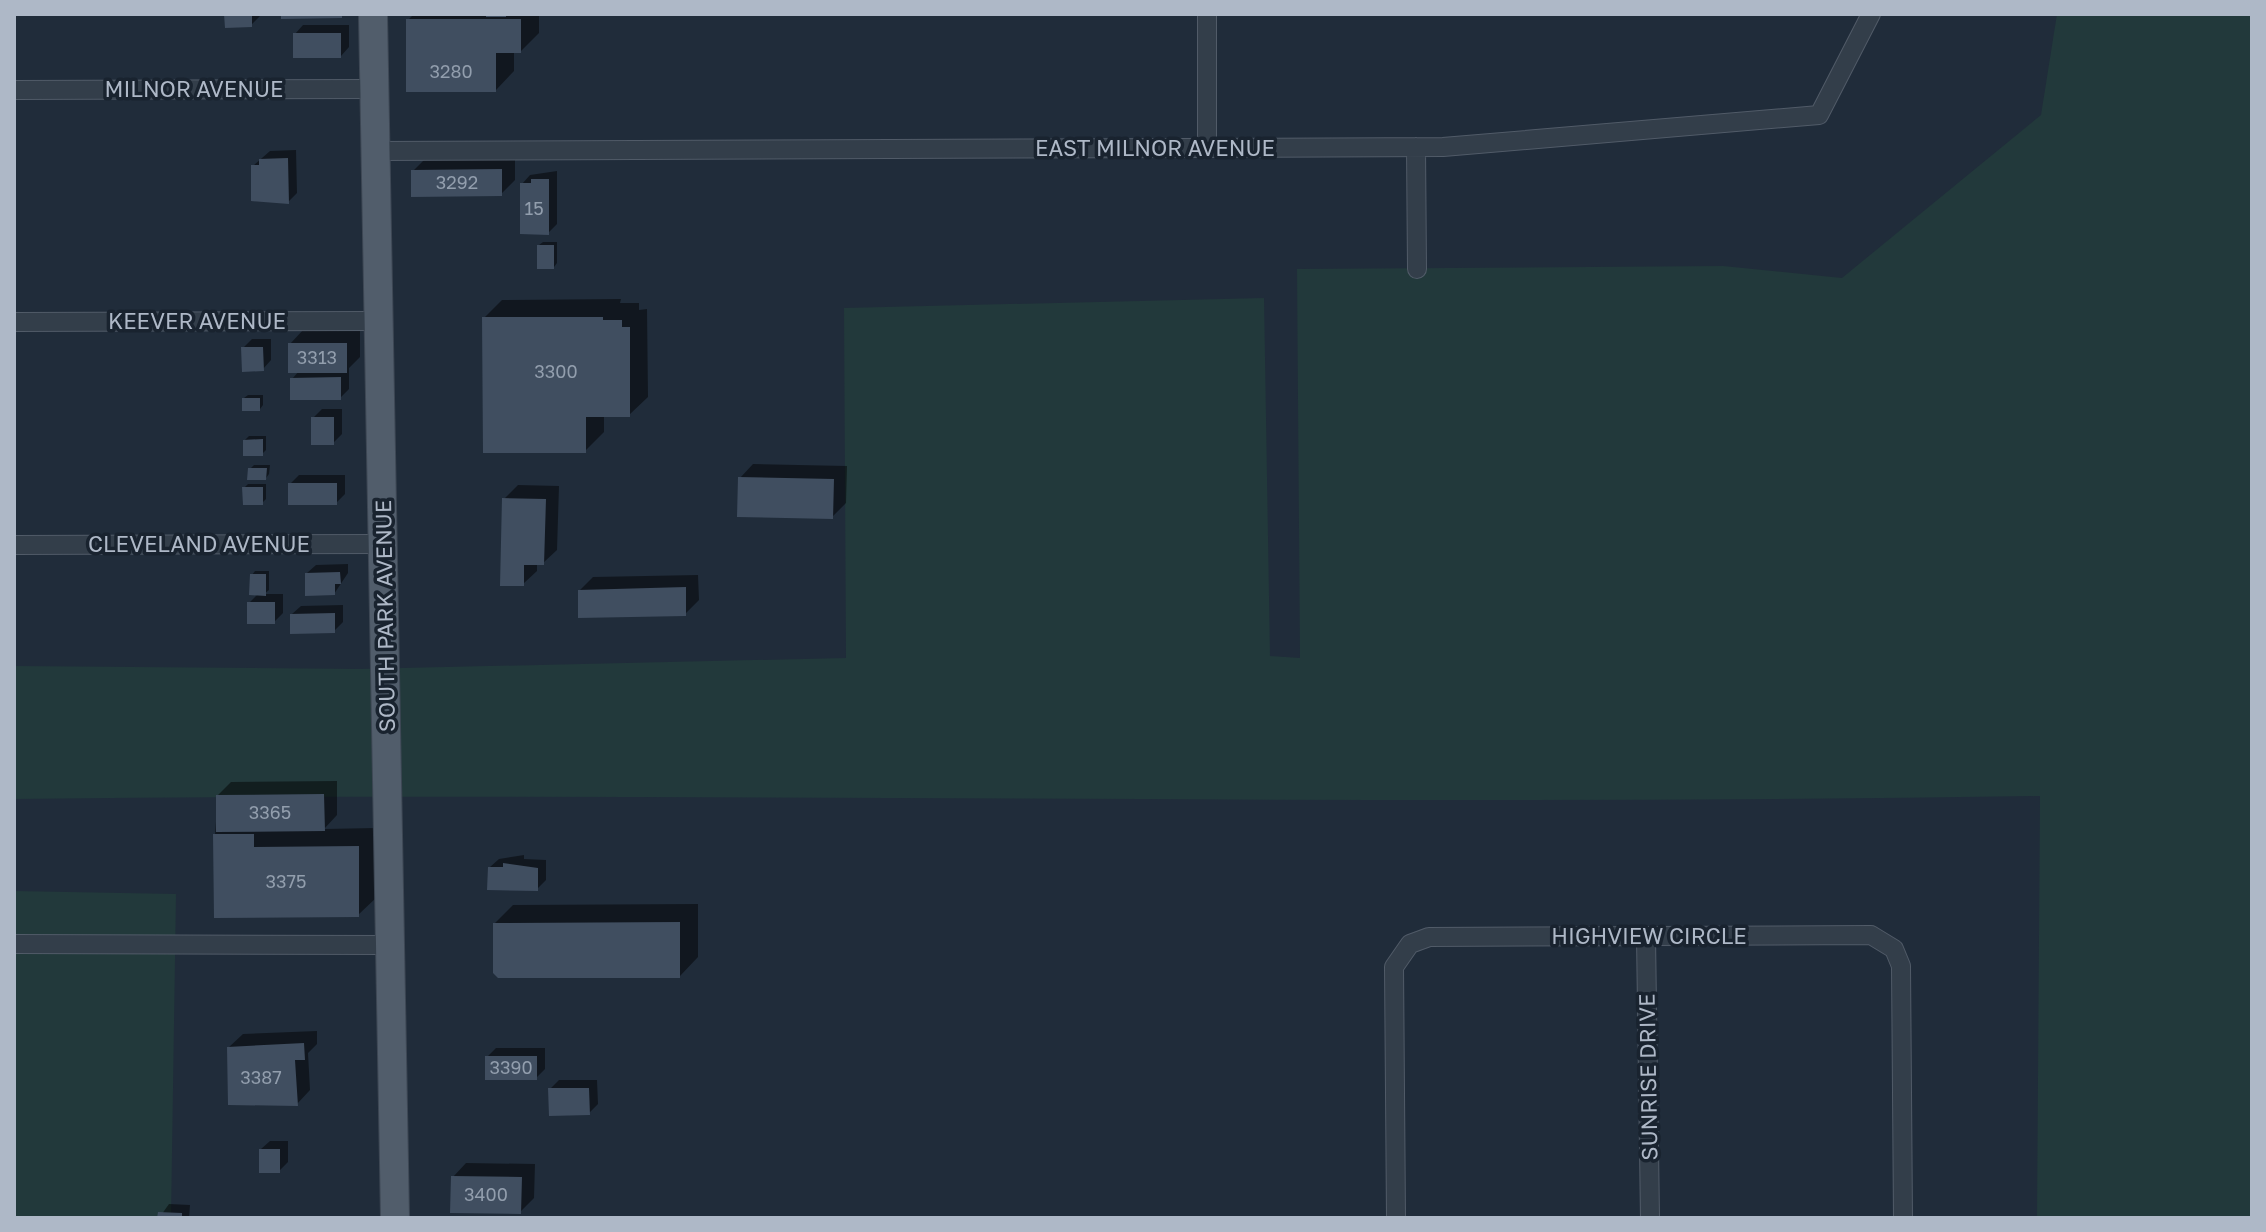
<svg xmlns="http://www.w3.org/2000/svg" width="2266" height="1232" font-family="'Golos Text',sans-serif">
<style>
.green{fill:#22393b}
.shadow{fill:#0007}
.building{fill:#404e60}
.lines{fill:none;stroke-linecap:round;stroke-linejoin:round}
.minor-casing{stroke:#515b68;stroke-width:20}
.primary-casing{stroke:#3d4754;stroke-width:30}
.minor{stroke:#333e4a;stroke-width:18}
.primary{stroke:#515d6b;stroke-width:28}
.labels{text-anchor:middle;stroke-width:7;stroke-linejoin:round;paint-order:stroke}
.number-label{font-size:18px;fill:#929ead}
.street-label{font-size:22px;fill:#aeb8c7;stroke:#19232f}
</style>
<rect width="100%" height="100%" fill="#202c3a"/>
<!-- green -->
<path class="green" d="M2057,14H2252V1218H2037L2040,796C1365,807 689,791 14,799V666L359,669L846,658L844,308L1264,298L1270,656L1300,658L1297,269L1723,266L1842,278L2041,115Z
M14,891L176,894L171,1218H14Z"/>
<!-- shadow -->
<path class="shadow" d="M226,14H260V16L251,25Z
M414,14H539V33L521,51H514V71L496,90L408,20Z
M303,25H349V47L341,56L295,34Z
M296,150L297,193L288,202L253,166L270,151Z
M427,157H515V180L501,194L413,171Z
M557,171V224L548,233L522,184L530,175Z
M543,242H557V263L554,267L539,245Z
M621,299L620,303H639V310L647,309L648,397L629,415H604V432L585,451L484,318L502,300Z
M303,330H360V357L349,368V389L340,398L292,379L299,371L290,344Z
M252,339H271V360L263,369L243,348Z
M248,395H263V405L260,409L244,398Z
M322,409H342V434L333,443L313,418Z
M249,436H266V450L262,454L245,440Z
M753,464L847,466L846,503L832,517L740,478Z
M254,465H270L269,474L266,478L250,469Z
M299,475H345V494L336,503L290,484Z
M248,484H266V499L262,503L244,488Z
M518,485L559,486L557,550L543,563H537V571L523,584L504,499Z
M348,564V573L334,594L307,573L316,565Z
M255,571H269V590L264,594H283V613L274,622L249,603L258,594L252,575Z
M698,575L699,600L685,614L580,590L593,577Z
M343,605V622L334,631L292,614L301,606Z
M337,781V815L324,829L376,828L377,897L358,915L215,835L218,795L231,782Z
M524,855V859L546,860V880L537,889L490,867L499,859Z
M698,904V957L680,976L495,923L513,905Z
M317,1031V1044L308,1053L310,1090L297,1104L229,1047L243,1034Z
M496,1048H545V1069L536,1078L487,1057Z
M559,1080H597L598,1104L589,1113L550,1089Z
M270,1141H288V1162L279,1171L261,1149Z
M466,1163L535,1164L534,1198L520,1212L453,1177Z
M169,1204L190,1205L189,1218H159Z"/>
<!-- building -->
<path class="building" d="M224,14H252V27L225,28Z
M281,14H342V18L281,19Z
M486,14H506V17H486Z
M406,19H521V53H496V92H406Z
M293,33H341V58H293Z
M288,158L289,204L251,201V165H259V159Z
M502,169V196L411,197V170Z
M531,179H549V235L520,234V183H531Z
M537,245H554V269H537Z
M482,317H603V320H622V327H630V417H586V453H483Z
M288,343H347V373H288Z
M241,347H263L264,371L242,372Z
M341,377V400H290V378Z
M242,398H260V411H242Z
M311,417H334V445H311Z
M263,439V456H243V440Z
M248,468H267L266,480H247Z
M738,477L834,479L833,519L737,517Z
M288,483H337V505H288Z
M242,487H263V505H243Z
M502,498L546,499L544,565H524V586H500Z
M340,572L341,584H335V595L305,596V573Z
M250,574H266V596L249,595Z
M686,587V616L578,618V590Z
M247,602H275V624H247Z
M335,613V633L290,634V614Z
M324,794L325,831L216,832V795Z
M213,834H254V847L359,846V917L214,918Z
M503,863L538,868V891L487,890L488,867H503Z
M680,922V978H498L493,973V923Z
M304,1043L305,1060H295L298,1106L228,1105L227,1047Z
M485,1056H537V1080H485Z
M548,1088H589L590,1115L549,1116Z
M259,1149H280V1173H259Z
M451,1176L522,1177L521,1214L450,1213Z
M158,1212L182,1213V1218H157Z"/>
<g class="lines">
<defs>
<path id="minor" d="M1207,14V147
M14,90L375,89
M1416,147L1417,269
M376,151L1443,147L1819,115L1871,14
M14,322L380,321
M14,545L384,544
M1646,936L1650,1218
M14,944L391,945
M1396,1218L1394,967L1410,944L1429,937L1871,935L1894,949L1901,966L1903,1218"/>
<path id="primary" d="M373,14L395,1218"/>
</defs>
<!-- minor casing -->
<use href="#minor" class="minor-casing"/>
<!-- primary casing -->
<use href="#primary" class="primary-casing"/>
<!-- minor -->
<use href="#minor" class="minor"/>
<!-- primary -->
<use href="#primary" class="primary"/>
</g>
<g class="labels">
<!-- number labels -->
<g class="number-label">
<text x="451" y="78">3280</text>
<text x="457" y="189">3292</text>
<text x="534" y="215">15</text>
<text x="317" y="364">3313</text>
<text x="556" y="378">3300</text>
<text x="270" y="819">3365</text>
<text x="286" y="888">3375</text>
<text x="511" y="1074">3390</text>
<text x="261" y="1084">3387</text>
<text x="486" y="1201">3400</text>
</g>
<!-- street labels -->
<g class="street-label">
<text x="194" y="97">MILNOR AVENUE</text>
<text x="1155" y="156">EAST MILNOR AVENUE</text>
<text x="197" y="329">KEEVER AVENUE</text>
<text x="199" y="552">CLEVELAND AVENUE</text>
<text transform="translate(385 616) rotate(-91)" y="8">SOUTH PARK AVENUE</text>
<text x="1649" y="944">HIGHVIEW CIRCLE</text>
<text transform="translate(1648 1077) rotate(-91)" y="8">SUNRISE DRIVE</text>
</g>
</g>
<!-- border -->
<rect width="2266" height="1232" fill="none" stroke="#aeb8c7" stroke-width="32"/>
</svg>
